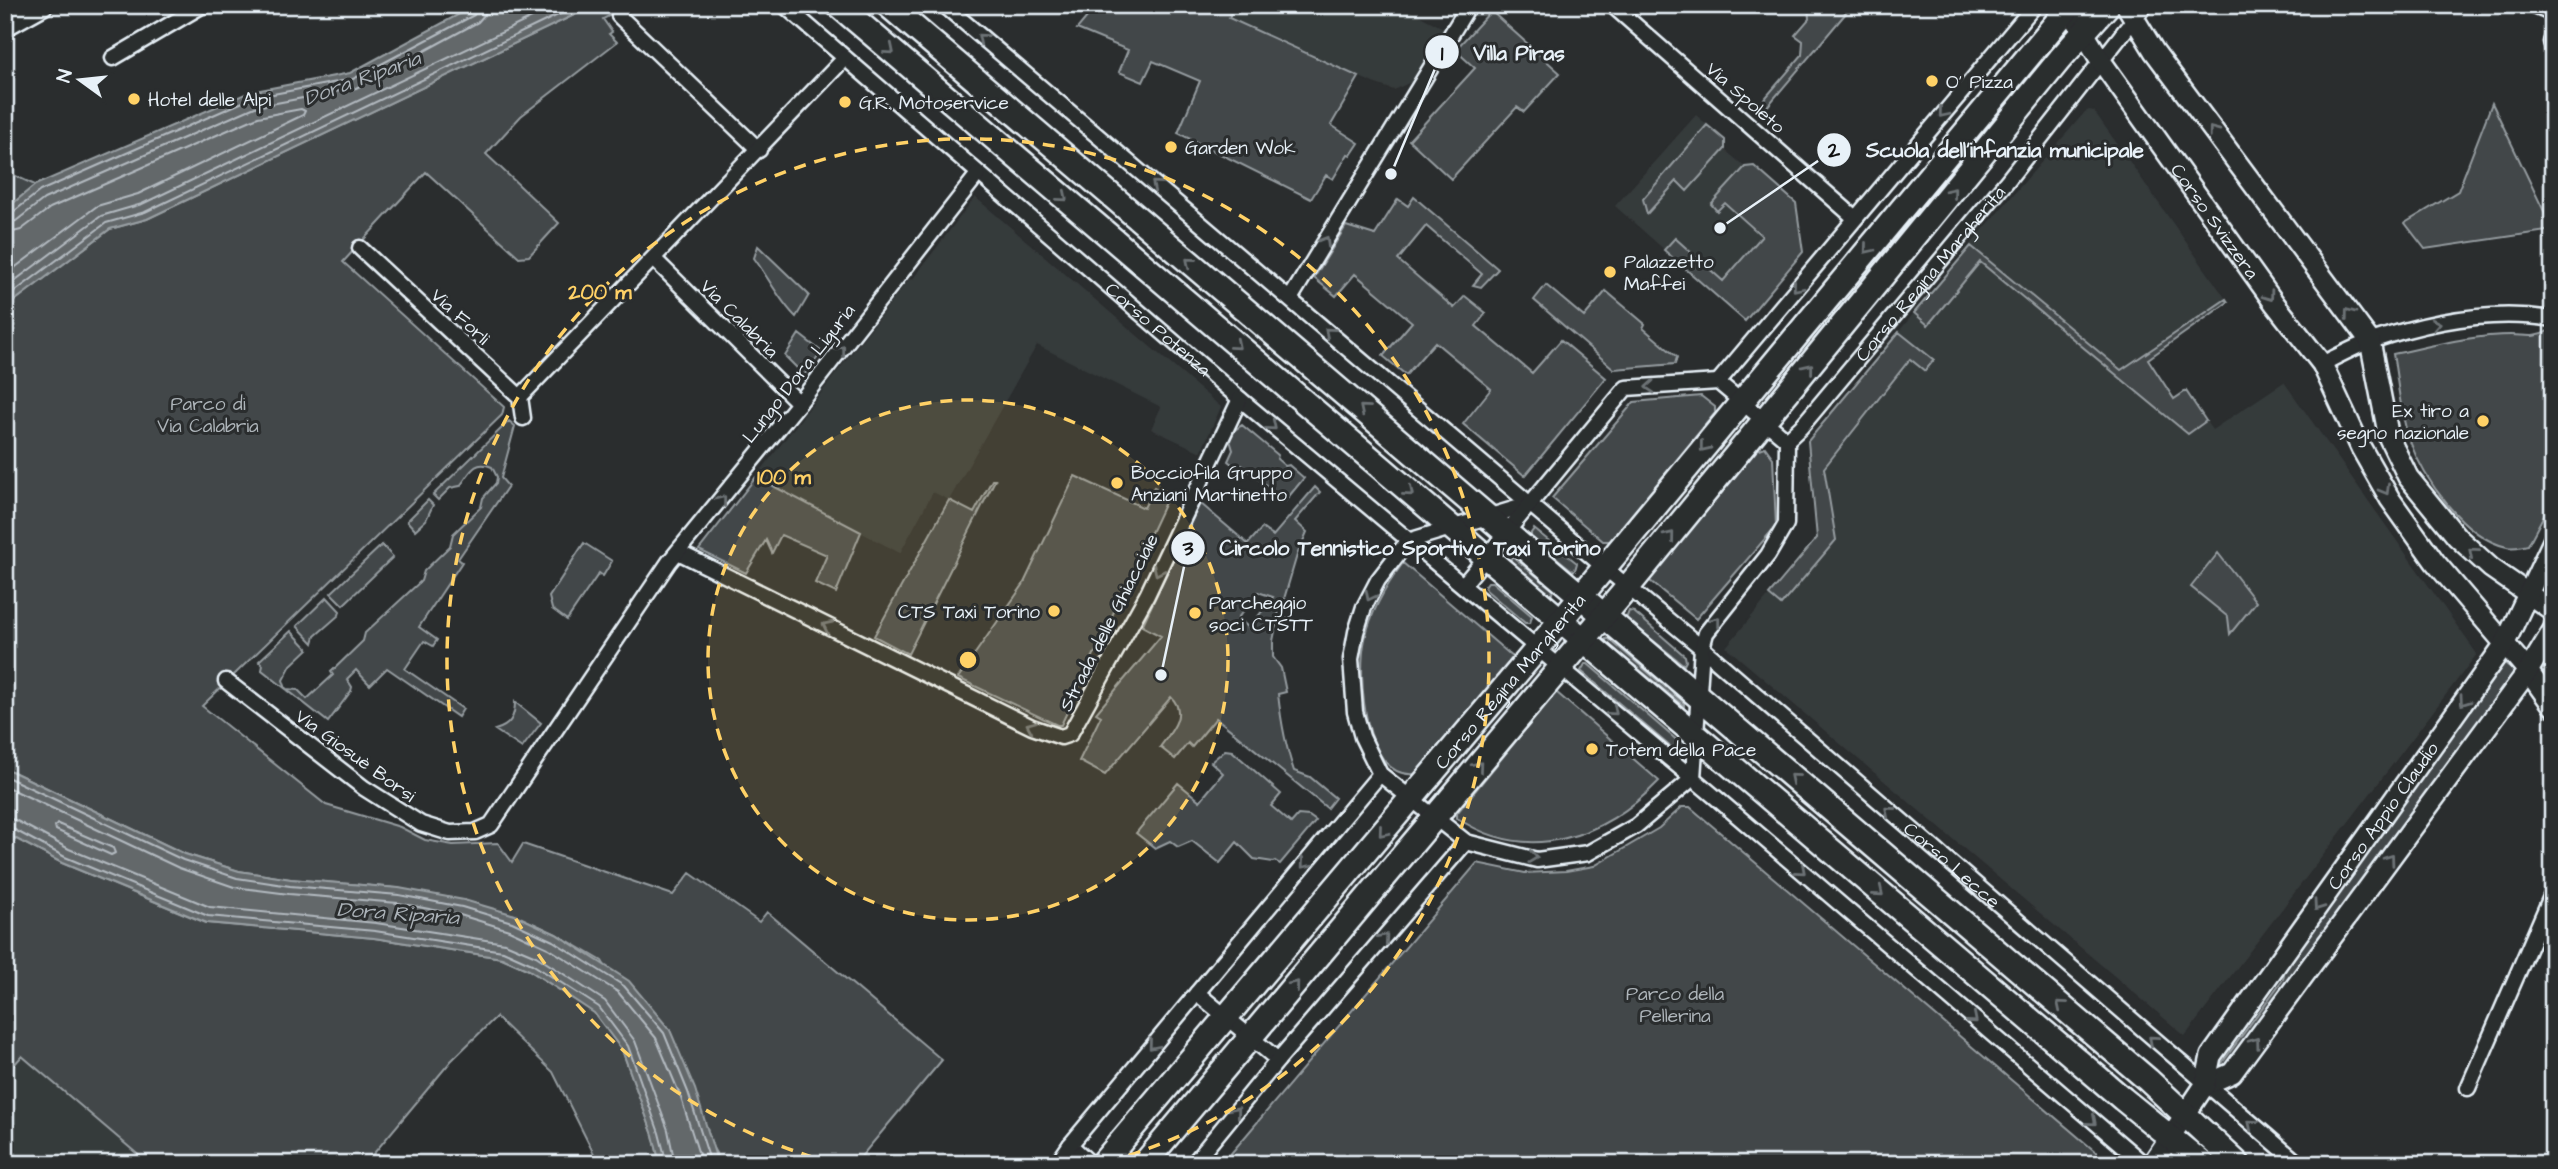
<svg xmlns="http://www.w3.org/2000/svg" width="2558" height="1169" font-family="'Architects Daughter',sans-serif">
<style>
.built{fill:#363a3b}
.green{fill:#424648;stroke:#959ca0;stroke-width:2;fill-rule:evenodd}
.water{fill:#63686b;stroke:#989fa3;stroke-width:2}
.lines{fill:none;stroke-linecap:round;stroke-linejoin:round}
.shore{stroke:#b3bac0;stroke-width:2}
.street-casing{stroke:#e8f1f8;stroke-width:19}
.secondary-casing{stroke:#e8f1f8;stroke-width:24}
.primary-casing{stroke:#e8f1f8;stroke-width:28}
.street{stroke:#2a2d2e;stroke-width:14}
.secondary{stroke:#2a2d2e;stroke-width:19}
.primary{stroke:#2a2d2e;stroke-width:23}
.oneway{stroke:#6c7275}
.ring{fill:none;stroke:#ffd166;stroke-width:3.5;stroke-dasharray:12 9}
.poi-dot{fill:#ffd166;stroke:#2a2d2e;stroke-width:2.5}
.labels{text-anchor:middle;stroke-width:6;stroke-linejoin:round;paint-order:stroke}
.poi-label{font-size:19px;fill:#e8f1f8;stroke:#2a2d2e;text-anchor:start}
.street-label{font-size:19px;fill:#e8f1f8;stroke:#2a2d2e}
.park-label{font-size:19px;fill:#aeb5ba;stroke:#2a2d2e}
.water-label{font-size:21px;font-style:italic;fill:#acb3b9;stroke:#2a2d2e}
.centre{fill:#ffd166;stroke:#2a2d2e;stroke-width:3.5}
.ring-label{font-size:21px;text-anchor:middle;font-weight:bold;fill:#ffd166;stroke:#2a2d2e;stroke-width:6;stroke-linejoin:round;paint-order:stroke}
.leader{fill:none;stroke:#e8f1f8;stroke-width:2.5}
.callout-dot{fill:#e8f1f8;stroke:#2a2d2e;stroke-width:2.5}
.mark-label{font-size:21px;text-anchor:middle;font-weight:bold;fill:#111}
.callout-label{font-size:21px;text-anchor:middle;font-weight:bold;fill:#e8f1f8;stroke:#2a2d2e;stroke-width:6;stroke-linejoin:round;paint-order:stroke}
</style>
<rect width="100%" height="100%" fill="#2a2d2e"/>
<filter id="ink" filterUnits="userSpaceOnUse"><feTurbulence type="fractalNoise" baseFrequency=".0143" numOctaves="2"/><feDisplacementMap in="SourceGraphic" scale="14" xChannelSelector="R" yChannelSelector="G"/><feConvolveMatrix kernelMatrix="1 2 1 2 8 2 1 2 1" color-interpolation-filters="sRGB"/></filter>
<g filter="url(#ink)">
<!-- built -->
<path class="built" d="M1234,5H1399L1445,29L1411,82L1394,90L1373,83L1229,17Z
M2089,110L2094,111L2226,299L2139,358L2177,414L2194,404L2212,430L2284,382L2477,654L2185,1036L1726,647L1817,538L1808,441L1987,225L2085,112Z
M1696,115L1725,140V150L1745,167L1754,166L1796,203L1803,252L1745,321L1615,206Z
M975,197L1221,407L1201,452L1151,429L1161,407L1037,345L949,500L933,492L900,553L756,477L909,279L912,280Z
M22,1056L149,1164H5V1075Z"/>
<!-- green -->
<path class="green" d="M595,5H629L603,19L612,32L609,34L617,42L521,116L486,154L559,223L529,256L519,257L426,172L343,262L504,407L502,415L202,706L326,805L400,827L425,840L453,845L498,843L512,862L523,844L673,895L690,873L759,922L767,912L942,1060L855,1164H718L716,1153L602,961L556,934L515,915L397,888L290,879L239,871L185,854L5,768V308L110,229L147,219Z
M1097,5H1234L1229,18L1359,77L1331,125L1359,143L1351,155L1348,154L1333,179L1326,175L1311,199L1178,133L1200,81L1153,61L1143,82L1119,72L1128,50L1077,29Z
M1808,5H1841L1839,7L1846,13L1766,108L1761,103L1802,55L1803,41L1795,35L1809,19Z
M1491,11L1560,73L1524,112L1517,107L1451,179L1409,140L1475,68L1455,50Z
M2492,103L2553,230L2425,249L2405,223L2458,191Z
M1707,125L1725,140V149L1687,191L1677,181L1647,214L1643,199Z
M1754,166L1796,203L1803,252L1745,321L1664,250L1675,238L1723,281L1762,236L1725,203L1717,211L1711,204L1745,167Z
M5,171L35,185L5,210Z
M1414,197L1498,269L1481,287L1473,285L1482,274L1426,226L1398,260L1454,308L1465,296L1486,313L1476,326L1532,373L1561,340L1606,378L1525,476L1463,424L1491,389L1435,342L1406,375L1383,356L1412,322L1355,274L1336,296L1314,278L1346,226L1375,235L1398,199L1408,206Z
M758,246L809,295L796,317C780,302 768,277 754,258Z
M1971,246L2121,370L2226,299L2228,302L2148,359L2174,399L2186,391L2206,421L2188,434L1980,262L1928,325L1914,313Z
M1546,285L1584,317L1606,291L1645,324L1643,328L1677,357L1675,364L1614,369L1534,300Z
M2548,331L2553,332V498L2528,545C2522,546 2514,549 2507,547C2464,538 2423,478 2409,439C2400,412 2398,381 2393,354C2432,346 2471,335 2511,335C2525,335 2535,339 2548,331Z
M1899,332L1934,360L1925,371L1910,359L1824,468L1836,540L1781,605L1769,595L1817,538L1808,441Z
M799,334L822,352L804,375L785,356Z
M1701,396L1715,407V413L1610,541H1603L1552,498L1634,402Z
M509,421L515,426L501,478L508,486L458,559L462,562L419,627L437,640L433,646L424,641L405,669L463,709L458,717L387,668L370,685L356,670L347,679L352,687L351,691L328,722L262,670L263,665L259,661L291,631L308,649L291,665L283,680L286,689L298,690L307,699L333,675L331,672L363,641L365,633L421,581L424,571L450,546L453,534L481,507L483,498L496,483L497,477L492,467C473,459 470,474 460,486L450,488L438,500L433,495Z
M1242,425L1278,455L1277,459L1285,466L1289,465L1304,478L1285,501L1242,465L1238,469L1228,461L1233,450L1230,440L1235,430Z
M1765,447L1773,458L1776,526L1696,619L1649,580L1757,450Z
M1075,476L1144,508L1154,487L1169,494L1061,725H1057L958,678L1023,585Z
M756,477L861,532L836,593L815,583L827,555L781,535L772,553L766,540L746,573L699,550Z
M992,480H995L908,654L874,636L949,500L974,513Z
M1315,487L1320,492L1295,521L1307,532L1297,555L1284,599L1288,600L1280,606L1273,641V657L1281,668L1286,692L1278,694C1281,721 1285,745 1294,771L1310,777L1335,798L1327,808L1216,718L1192,747L1188,743L1175,759L1160,747C1171,732 1188,714 1171,697L1105,775L1079,761L1101,716L1096,713L1161,636L1142,626L1200,503L1248,544L1262,528L1273,536ZM1258,592L1273,597L1249,628L1238,618Z
M428,500L433,505L426,520L415,530L407,521Z
M1534,529L1577,563L1575,570L1573,571L1531,537V533Z
M584,543L612,561L603,576L599,573L567,620L552,609L549,597Z
M382,545L393,557L343,605L331,593Z
M2218,553L2256,602L2230,634L2228,617L2191,587Z
M1512,556L1553,590L1551,596L1510,562Z
M1403,563L1513,657L1415,774C1363,780 1357,674 1365,639C1371,611 1386,586 1403,563Z
M1488,582H1492L1532,616L1530,623H1525L1486,590L1485,586Z
M327,597L340,611L339,615L315,636L313,643L297,626Z
M1629,611L1634,612L1685,656L1686,661L1684,665L1626,619Z
M1606,639H1609L1684,703V706L1606,642Z
M2503,662L2515,671L2219,1078L2214,1074L2283,979L2287,959Z
M1585,664H1588L1680,743V748L1678,750L1673,749L1581,671Z
M1556,692L1659,781C1604,838 1528,865 1457,818V813Z
M515,702L541,723L522,748L495,730C510,726 515,717 515,702Z
M1225,750L1232,751L1281,794L1271,806L1291,823L1298,815L1309,816L1316,821L1280,864L1275,861L1273,862L1254,859L1237,842L1220,863L1192,841L1178,847L1170,841L1155,848L1136,833L1178,783L1200,801L1223,773L1211,762Z
M1682,807H1690L2110,1164H1222L1477,863L1525,873L1566,871L1594,866L1659,828Z
M5,833L62,863L206,923L374,938L502,958L529,970L595,1013L622,1050L653,1135L660,1164H599L553,1072L496,1017L451,1061L365,1164H149L22,1056L5,1075Z"/>
<!-- water -->
<path class="water" d="M476,5H595L147,219L110,229L5,308V210L35,185L250,92L350,73Z
M5,768L185,854L239,871L291,879L399,888L464,900L515,915L556,934L629,981L670,1030L695,1089L718,1164H660L653,1135L622,1050L594,1013L529,970L502,958L374,938L207,923L62,863L5,833Z"/>
<g class="lines">
<!-- shore -->
<path class="shore" d="M5,215L12,213L40,191L252,98L353,79L474,15L478,5
M5,224L16,221L44,199L255,107L356,88L478,22L485,14L486,5
M5,234L21,230L50,208L258,117L301,109L305,111L303,115L138,194L97,206L5,275
M5,288L101,216L142,204L559,5
M5,299L106,223L145,212L579,5
M5,776L183,860L237,878L290,886L399,895L462,907L512,922L553,941L624,986L664,1033L688,1092L711,1164
M5,786L179,868L234,887L289,894L398,903L460,915L509,930L548,948L618,992L656,1038L680,1095L702,1164
M5,818L15,820L69,849L210,907L376,923L505,943L536,956L605,1001L635,1041L668,1130L675,1164
M58,824L113,848L115,853L111,855L56,830L55,826Z
M5,827L11,828L65,857L208,916L375,931L503,951L532,964L599,1007L628,1046L659,1133L667,1164"/>
<defs>
<g id="street">
<path id="s1" d="M784,5L1240,399L1714,796L2144,1164"/>
<path id="s2" d="M944,5L1605,568L1702,648L2299,1164"/>
<path d="M1612,5L1855,218"/>
<path d="M2532,5L2553,14"/>
<path d="M619,16L759,150"/>
<path d="M2553,37L2551,42L2553,47"/>
<path d="M113,58L203,5"/>
<path d="M360,248L520,397L523,418"/>
<path d="M654,259L799,403"/>
<path d="M1290,299L1469,5"/>
<path d="M2322,364C2338,356 2354,347 2371,341C2429,321 2492,309 2553,319"/>
<path d="M1718,382L2035,5"/>
<path d="M520,397L845,58"/>
<path id="s3" d="M1530,504L1408,541L1378,580L1364,607L1356,632L1351,659L1355,712L1362,737L1380,774L1466,842L1537,860L1588,853L1636,826L1693,778L1702,648L1706,633L1768,555L1786,524L1787,440L1801,427L2007,181L2145,5"/>
<path d="M678,552L1032,727L1061,737L1070,734L1147,595L1240,399"/>
<path d="M1463,585L1626,388L1718,382L1787,440"/>
<path d="M226,681L364,788L421,824L450,833L475,832L491,825L669,562L799,403L978,174"/>
<path d="M1197,993L1278,1060"/>
<path d="M2468,1088L2553,892"/>
<path d="M1070,1145L1091,1164"/>
<path d="M1057,1164L1070,1145L1380,774"/>
<path d="M1193,1164L1278,1060L1466,842"/>
</g>
<g id="secondary">
<path id="s4" d="M2067,5L2101,61L2275,304L2322,364L2361,448L2390,499L2435,562L2528,671L2553,706"/>
<path d="M2126,5L2154,51L2370,341L2389,438L2408,477L2457,537L2491,568L2553,611"/>
<path d="M5,26L43,5"/>
<path d="M2205,1085L2232,1073L2528,671L2553,630"/>
<path id="s5" d="M2152,1164L2205,1085L2211,1056L2504,645L2553,541"/>
</g>
<g id="primary">
<path d="M838,5L2123,1099L2203,1164"/>
<path d="M888,5L2148,1080L2238,1164"/>
<path id="s6" d="M1102,1164L1537,649L2071,5"/>
<path d="M1144,1164L1628,587L2060,59L2108,5"/>
</g>
</defs>
<!-- street casing -->
<use href="#street" class="street-casing"/>
<!-- secondary casing -->
<use href="#secondary" class="secondary-casing"/>
<!-- primary casing -->
<use href="#primary" class="primary-casing"/>
<!-- street -->
<use href="#street" class="street"/>
<!-- secondary -->
<use href="#secondary" class="secondary"/>
<!-- primary -->
<use href="#primary" class="primary"/>
</g>
<!-- one-way arrows -->
<defs><path id="oneway-chevron" d="M-2-3.5L2.5 0L-2 3.5" fill="none" stroke-width="1.6" stroke-linecap="round" stroke-linejoin="round" transform="scale(1.75)"/></defs>
<g class="oneway">
<use href="#oneway-chevron" transform="translate(982 38) rotate(-140)"/>
<use href="#oneway-chevron" transform="translate(890 50) rotate(40)"/>
<use href="#oneway-chevron" transform="translate(1943 113) rotate(130)"/>
<use href="#oneway-chevron" transform="translate(2213 131) rotate(-127)"/>
<use href="#oneway-chevron" transform="translate(1156 185) rotate(-140)"/>
<use href="#oneway-chevron" transform="translate(1952 192) rotate(-51)"/>
<use href="#oneway-chevron" transform="translate(1063 197) rotate(40)"/>
<use href="#oneway-chevron" transform="translate(1325 241) rotate(-59)"/>
<use href="#oneway-chevron" transform="translate(1868 249) rotate(130)"/>
<use href="#oneway-chevron" transform="translate(1190 262) rotate(-140)"/>
<use href="#oneway-chevron" transform="translate(1797 287) rotate(130)"/>
<use href="#oneway-chevron" transform="translate(2269 296) rotate(54)"/>
<use href="#oneway-chevron" transform="translate(2349 313) rotate(-127)"/>
<use href="#oneway-chevron" transform="translate(2436 324) rotate(-11)"/>
<use href="#oneway-chevron" transform="translate(1329 332) rotate(-140)"/>
<use href="#oneway-chevron" transform="translate(1236 345) rotate(40)"/>
<use href="#oneway-chevron" transform="translate(841 350) rotate(-52)"/>
<use href="#oneway-chevron" transform="translate(1809 368) rotate(-51)"/>
<use href="#oneway-chevron" transform="translate(1650 387) rotate(176)"/>
<use href="#oneway-chevron" transform="translate(1364 409) rotate(-140)"/>
<use href="#oneway-chevron" transform="translate(1272 426) rotate(40)"/>
<use href="#oneway-chevron" transform="translate(1704 447) rotate(129)"/>
<use href="#oneway-chevron" transform="translate(2385 490) rotate(60)"/>
<use href="#oneway-chevron" transform="translate(1409 492) rotate(40)"/>
<use href="#oneway-chevron" transform="translate(722 500) rotate(-51)"/>
<use href="#oneway-chevron" transform="translate(1670 536) rotate(-51)"/>
<use href="#oneway-chevron" transform="translate(2473 552) rotate(-139)"/>
<use href="#oneway-chevron" transform="translate(1158 571) rotate(115)"/>
<use href="#oneway-chevron" transform="translate(1370 596) rotate(117)"/>
<use href="#oneway-chevron" transform="translate(1716 621) rotate(-52)"/>
<use href="#oneway-chevron" transform="translate(827 626) rotate(-154)"/>
<use href="#oneway-chevron" transform="translate(2464 701) rotate(125)"/>
<use href="#oneway-chevron" transform="translate(1613 711) rotate(40)"/>
<use href="#oneway-chevron" transform="translate(1031 726) rotate(-157)"/>
<use href="#oneway-chevron" transform="translate(1478 766) rotate(-50)"/>
<use href="#oneway-chevron" transform="translate(1794 778) rotate(-140)"/>
<use href="#oneway-chevron" transform="translate(1889 811) rotate(-139)"/>
<use href="#oneway-chevron" transform="translate(1383 832) rotate(130)"/>
<use href="#oneway-chevron" transform="translate(1533 857) rotate(7)"/>
<use href="#oneway-chevron" transform="translate(2390 859) rotate(-54)"/>
<use href="#oneway-chevron" transform="translate(1305 864) rotate(130)"/>
<use href="#oneway-chevron" transform="translate(1801 870) rotate(41)"/>
<use href="#oneway-chevron" transform="translate(1879 892) rotate(40)"/>
<use href="#oneway-chevron" transform="translate(2318 906) rotate(125)"/>
<use href="#oneway-chevron" transform="translate(1384 938) rotate(-49)"/>
<use href="#oneway-chevron" transform="translate(1295 985) rotate(-50)"/>
<use href="#oneway-chevron" transform="translate(2061 1005) rotate(-140)"/>
<use href="#oneway-chevron" transform="translate(1973 1019) rotate(41)"/>
<use href="#oneway-chevron" transform="translate(2153 1040) rotate(-139)"/>
<use href="#oneway-chevron" transform="translate(2255 1042) rotate(-54)"/>
<use href="#oneway-chevron" transform="translate(1153 1045) rotate(130)"/>
<use href="#oneway-chevron" transform="translate(1236 1111) rotate(-50)"/>
<use href="#oneway-chevron" transform="translate(2092 1121) rotate(41)"/>
<use href="#oneway-chevron" transform="translate(2252 1124) rotate(-140)"/>
</g>
</g>
<!-- distance rings -->
<circle cx="968" cy="660" r="260" fill="#ffd166" fill-opacity=".12"/>
<g class="ring">
<circle cx="968" cy="660" r="260"/>
<path d="M833 1163A521 521 0 1 1 1103 1163"/>
</g>
<!-- markers -->
<g class="poi-dot">
<circle cx="1932" cy="81" r="7"/>
<circle cx="134" cy="99" r="7"/>
<circle cx="845" cy="102" r="7"/>
<circle cx="1171" cy="147" r="7"/>
<circle cx="1610" cy="272" r="7"/>
<circle cx="2483" cy="421" r="7"/>
<circle cx="1117" cy="483" r="7"/>
<circle cx="1054" cy="611" r="7"/>
<circle cx="1195" cy="613" r="7"/>
<circle cx="1592" cy="749" r="7"/>
</g>
<g class="labels">
<!-- poi labels -->
<g class="poi-label">
<text x="1946" y="88">O' Pizza</text>
<text x="148" y="106">Hotel delle Alpi</text>
<text x="859" y="109">G.R. Motoservice</text>
<text x="1185" y="154">Garden Wok</text>
<text x="1624" y="268">Palazzetto<tspan x="1624" dy="22">Maffei</tspan></text>
<text x="2469" y="417" text-anchor="end">Ex tiro a<tspan x="2469" dy="22">segno nazionale</tspan></text>
<text x="1131" y="479">Bocciofila Gruppo<tspan x="1131" dy="22">Anziani Martinetto</tspan></text>
<text x="1209" y="609">Parcheggio<tspan x="1209" dy="22">soci CTSTT</tspan></text>
<text x="1040" y="618" text-anchor="end">CTS Taxi Torino</text>
<text x="1606" y="756">Totem della Pace</text>
</g>
<!-- street labels -->
<g class="street-label">
<text transform="translate(1746 97) rotate(41)" y="7">Via Spoleto</text>
<text dy="7" stroke="none"><textPath href="#s4" startOffset="262">Corso Svizzera</textPath></text>
<text dy="7" stroke="none"><textPath href="#s3" startOffset="1330">Corso Regina Margherita</textPath></text>
<text transform="translate(461 316) rotate(43)" y="7">Via Forlì</text>
<text transform="translate(740 318) rotate(45)" y="7">Via Calabria</text>
<text dy="7" stroke="none"><textPath href="#s1" startOffset="495">Corso Potenza</textPath></text>
<text transform="translate(798 373) rotate(-52)" y="7">Lungo Dora Liguria</text>
<text transform="translate(1108 622) rotate(-63)" y="7">Strada delle Ghiacciaie</text>
<text dy="7" stroke="none"><textPath href="#s6" startOffset="632">Corso Regina Margherita</textPath></text>
<text transform="translate(356 755) rotate(36)" y="7">Via Giosuè Borsi</text>
<text dy="7" stroke="none"><textPath href="#s5" startOffset="420">Corso Appio Claudio</textPath></text>
<text dy="7" stroke="none"><textPath href="#s2" startOffset="1325">Corso Lecce</textPath></text>
</g>
<!-- park labels -->
<g class="park-label">
<text x="208" y="410">Parco di<tspan x="208" dy="22">Via Calabria</tspan></text>
<text x="1675" y="1000">Parco della<tspan x="1675" dy="22">Pellerina</tspan></text>
</g>
<!-- water labels -->
<g class="water-label">
<text transform="translate(362 78) rotate(-20)" y="7">Dora Riparia</text>
<text transform="translate(398 913) rotate(4)" y="7">Dora Riparia</text>
</g>
</g>
<circle cx="968" cy="660" r="10" class="centre"/>
<g class="ring-label">
<text x="600" y="299">200 m</text>
<text x="784" y="484">100 m</text>
</g>
<!-- callouts -->
<path class="leader" d="M1391 174L1442 52M1720 228L1834 150M1161 675L1188 548"/>
<g class="callout-dot">
<circle cx="1391" cy="174" r="7"/>
<circle cx="1720" cy="228" r="7"/>
<circle cx="1161" cy="675" r="7"/>
<circle cx="1442" cy="52" r="18"/>
<circle cx="1834" cy="150" r="18"/>
<circle cx="1188" cy="548" r="18"/>
</g>
<g class="mark-label">
<text x="1442" y="60">1</text>
<text x="1834" y="157">2</text>
<text x="1188" y="555">3</text>
</g>
<g class="callout-label">
<text x="1519" y="60">Villa Piras</text>
<text x="2005" y="157">Scuola dell'infanzia municipale</text>
<text x="1410" y="555">Circolo Tennistico Sportivo Taxi Torino</text>
</g>
<!-- margin -->
<rect width="2558" height="1169" fill="none" stroke="#2a2d2e" stroke-width="28"/>
<rect x="14" y="14" width="2530" height="1141" fill="none" stroke="#e8f1f8" stroke-width="2.5" filter="url(#ink)"/>
<!-- north arrow -->
<g transform="translate(80 80) rotate(285)" stroke="#2a2d2e" stroke-width="5" paint-order="stroke">
<path d="M0-5L12 26L0 18L-12 26Z" fill="#e8f1f8"/>
<text y="-10" font-size="19" font-weight="bold" text-anchor="middle" fill="#e8f1f8">N</text>
</g>
</svg>
